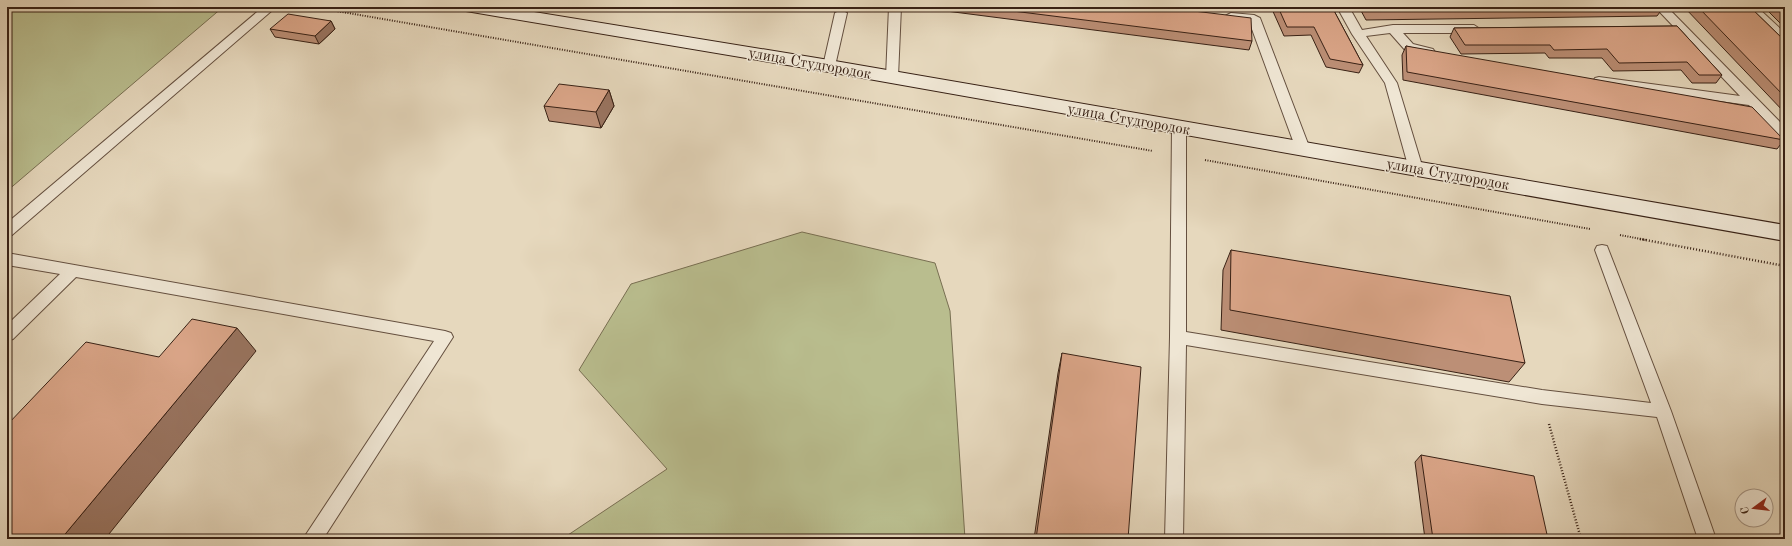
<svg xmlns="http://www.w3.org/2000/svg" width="1792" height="546" font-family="'Old Standard TT',serif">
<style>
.green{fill:#b9bd8e;stroke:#786f52}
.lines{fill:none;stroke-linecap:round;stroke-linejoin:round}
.lane-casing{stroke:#644f3f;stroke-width:2}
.secondary-casing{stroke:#382115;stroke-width:2}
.path-far1{stroke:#382115;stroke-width:2;stroke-dasharray:1 1.5;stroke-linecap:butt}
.path{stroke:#382115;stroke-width:2.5;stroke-dasharray:1 2;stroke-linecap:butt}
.lane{fill:#efe6d4;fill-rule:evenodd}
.secondary{fill:#efe6d4;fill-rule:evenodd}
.wall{fill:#bc8f76;stroke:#382115}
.shaded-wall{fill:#997460;stroke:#382115}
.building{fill:#dba689;stroke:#382115}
.labels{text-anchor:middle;stroke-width:3;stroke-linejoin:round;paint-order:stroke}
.street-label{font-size:15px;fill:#382115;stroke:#efe6d4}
</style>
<rect width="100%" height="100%" fill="#e6d8bd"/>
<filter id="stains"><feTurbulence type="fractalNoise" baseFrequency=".005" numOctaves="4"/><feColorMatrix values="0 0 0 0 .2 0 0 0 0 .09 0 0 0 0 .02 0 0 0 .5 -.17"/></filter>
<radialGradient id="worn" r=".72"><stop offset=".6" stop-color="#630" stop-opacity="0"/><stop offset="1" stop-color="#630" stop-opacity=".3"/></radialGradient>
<!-- green -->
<path class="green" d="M7,7H223L7,191Z
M802,232L935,263L950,311L965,539H562L667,469L579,370L631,284Z"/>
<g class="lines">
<defs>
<path id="lane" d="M263,7H276L12,235L7,236V223Z
M889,7H901L898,77L896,80H888L886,77Z
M1337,7H1349L1362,30L1393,25H1474L1480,29L1474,33H1403L1413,44L1433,49L1435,52L1433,55L1429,56L1405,50L1390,33L1366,36L1397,83L1423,169L1421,172L1416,174L1411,172L1409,169L1385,83L1352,34Z
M1655,7H1667L1785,127V137L1778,136L1749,105L1595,84L1593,81L1595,78L1599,77L1740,96Z
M1744,7H1757L1785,33V43L1781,42Z
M841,10L847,13L835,66L833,69H825L823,66L835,13Z
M1231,13L1254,15L1260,18L1310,149L1308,152L1303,153L1298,152L1296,149L1249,21L1227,18L1225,16Z
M1179,123L1184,124L1186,127V332L1542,390L1651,403L1595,250L1597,246L1602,245L1607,246L1671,411L1716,539H1698L1657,417L1542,404L1186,345L1183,539H1165L1170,337L1172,127L1174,124Z
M7,253L445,331L451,333L453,337L323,539H303L434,341L76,277L13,339L7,341V325L60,274L7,265Z"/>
<path id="secondary" d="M464,7H503L829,60L1785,225V241L829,72L472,12L466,11Z"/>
</defs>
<!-- lane casing -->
<use href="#lane" class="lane-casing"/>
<!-- secondary casing -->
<use href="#secondary" class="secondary-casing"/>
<!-- path-far1 -->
<path class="path-far1" d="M313,7L1153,151
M1205,160L1590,229
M1620,235L1646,240"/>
<!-- path -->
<path class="path" d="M1640,239L1785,266
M1549,424L1581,539"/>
<!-- lane -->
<use href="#lane" class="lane"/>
<!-- secondary -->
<use href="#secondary" class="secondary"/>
</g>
<!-- wall -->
<path class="wall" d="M915,7H1161L1252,41L1249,50Z
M1271,7H1332L1363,65L1359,73L1326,67L1311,35L1284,36Z
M1359,7H1662L1663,8L1657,16L1366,20Z
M1684,7H1750L1785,41V113Z
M1768,7H1785V28L1766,9Z
M331,21L335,29L319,44L275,37L270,29Z
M1677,26L1722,75L1716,83H1692L1681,70L1613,71L1602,58H1549L1545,53L1461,54L1450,37L1454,28Z
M1406,46L1784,140L1777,149L1403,80L1402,55Z
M609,90L614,106L601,128L549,121L544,106Z
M1231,250L1525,363L1509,382L1221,330L1223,270Z
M1062,353L1128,539H1034L1058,373Z
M1421,455L1548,539H1425L1415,462Z"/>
<!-- shaded-wall -->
<path class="shaded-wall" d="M331,21L335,29L319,44L315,36Z
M609,90L614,106L601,128L596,112Z
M237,328L256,351L105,539H61Z"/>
<!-- building -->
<path class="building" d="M981,7H1161L1251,18L1252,41Z
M1278,7H1332L1363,65L1330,59L1314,27H1287Z
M1367,7H1662L1663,8L1370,11Z
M1698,7H1750L1785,41V97Z
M1779,7H1785V13Z
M288,14L331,21L315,36L270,29Z
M1677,26L1722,75H1699L1687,62L1619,63L1607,49L1554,50L1550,45H1465L1454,28Z
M1406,46L1752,107L1784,140L1407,72Z
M559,84L609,90L596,112L544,106Z
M1231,250L1510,296L1525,363L1230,310Z
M192,319L237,328L61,539H7V451L10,448L7,447V425L86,342L159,357Z
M1062,353L1141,367L1128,539H1036Z
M1421,455L1534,476L1548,539H1433Z"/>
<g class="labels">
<!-- street labels -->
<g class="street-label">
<text transform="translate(810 63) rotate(10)" y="5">улица Студгородок</text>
<text transform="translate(1129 119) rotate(10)" y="5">улица Студгородок</text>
<text transform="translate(1448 174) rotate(10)" y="5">улица Студгородок</text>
</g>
</g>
<!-- margin -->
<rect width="1792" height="546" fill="none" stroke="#e6d8bd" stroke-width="24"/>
<rect x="8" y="8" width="1776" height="530" fill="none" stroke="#382115" stroke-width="2"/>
<rect x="12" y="12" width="1768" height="522" fill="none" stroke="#382115"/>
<!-- north arrow -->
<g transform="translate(1754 508) rotate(255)"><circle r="19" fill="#efe6d4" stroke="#a69788"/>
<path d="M0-3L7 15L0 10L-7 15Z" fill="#8f2418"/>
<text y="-6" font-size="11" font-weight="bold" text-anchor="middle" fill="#382115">С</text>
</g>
<rect width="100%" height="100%" filter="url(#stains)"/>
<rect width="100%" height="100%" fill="url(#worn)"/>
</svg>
